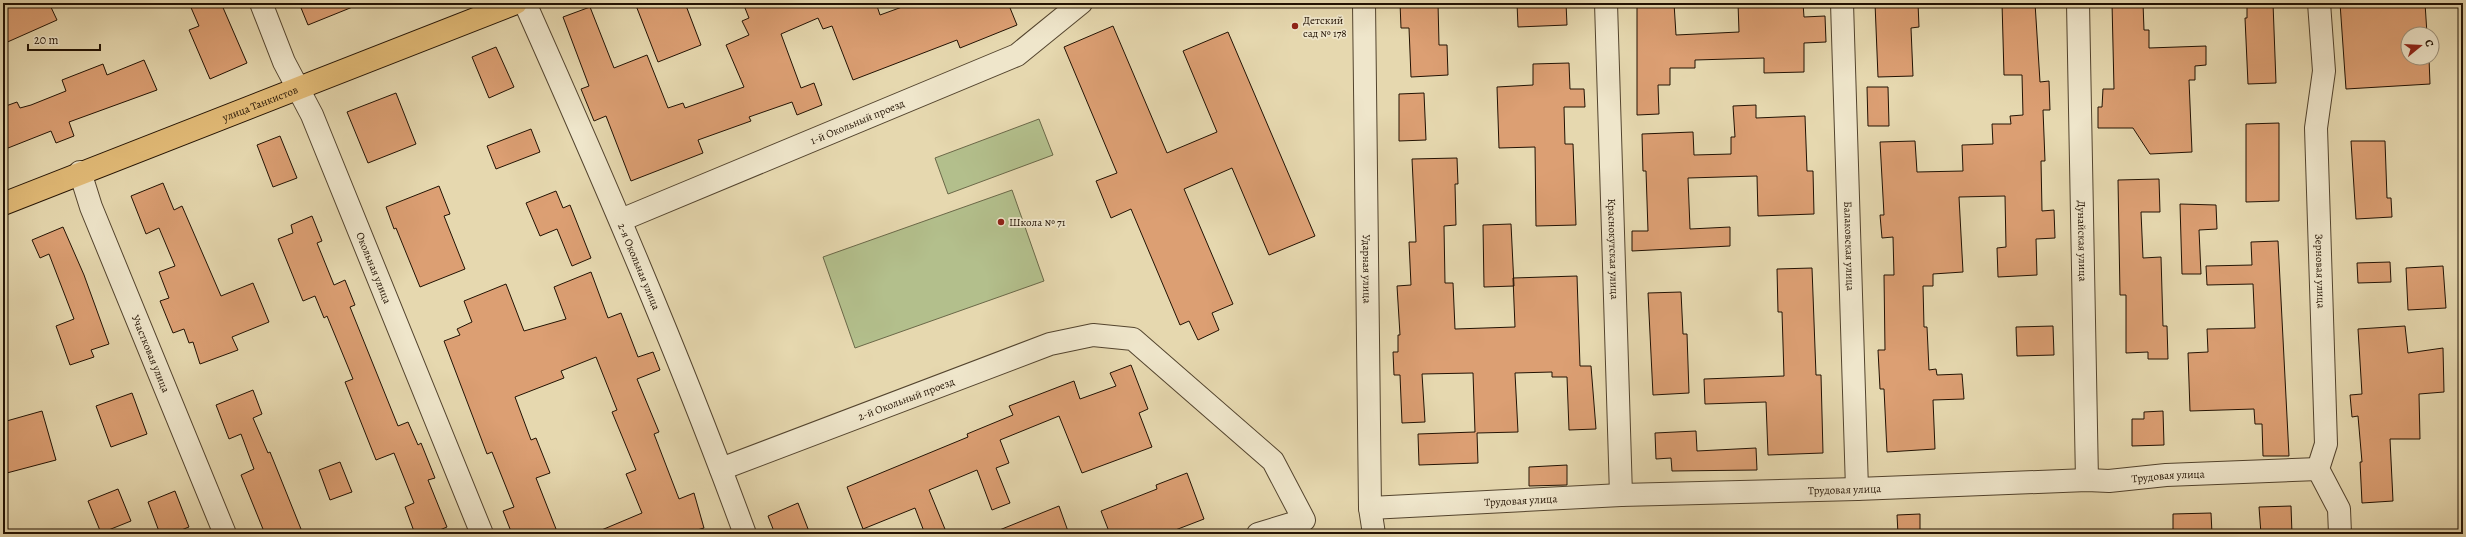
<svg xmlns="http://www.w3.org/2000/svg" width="2466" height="537" font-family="Alegreya,serif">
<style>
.green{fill:#b3bf8c;stroke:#6a6848}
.building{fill:#dc9f73;stroke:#221203}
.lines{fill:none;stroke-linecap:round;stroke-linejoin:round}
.minor-casing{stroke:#53442e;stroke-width:24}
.major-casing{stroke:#221203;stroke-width:24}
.minor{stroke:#efe6cb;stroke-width:22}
.major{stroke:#e3bc78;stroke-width:22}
.poi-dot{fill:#8f2418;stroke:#efe6cb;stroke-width:1.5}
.labels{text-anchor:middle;stroke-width:3.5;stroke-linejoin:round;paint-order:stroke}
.poi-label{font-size:11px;fill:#221203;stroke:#efe6cb;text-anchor:start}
.street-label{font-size:11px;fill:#221203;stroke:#efe6cb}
</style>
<rect width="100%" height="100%" fill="#e6d8af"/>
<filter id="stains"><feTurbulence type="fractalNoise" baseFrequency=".005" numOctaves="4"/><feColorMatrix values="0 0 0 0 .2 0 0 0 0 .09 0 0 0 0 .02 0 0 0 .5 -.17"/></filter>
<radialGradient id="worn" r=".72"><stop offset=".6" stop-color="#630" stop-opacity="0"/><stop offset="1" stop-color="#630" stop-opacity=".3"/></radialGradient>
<!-- green -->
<path class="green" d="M1039,119L1053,155L948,194L935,158Z
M1012,190L1044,281L855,348L823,257Z"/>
<!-- building -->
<path class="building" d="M3,3H49L57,20L3,44Z
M189,3H221L247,63L210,79L189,30L199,26Z
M299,3H360V4L308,25Z
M635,3H685L701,45L658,62Z
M743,3H876L880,15L913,3H1008L1017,25L960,48L957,40L853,80L832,26L823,29L818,18L781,34L801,88L814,83L822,105L797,115L792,102L749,117L751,121L698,140L703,153L631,181L606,116L594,121L581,89L589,86L563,17L590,7L614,68L647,55L668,108L683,103L685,108L744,87L726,45L749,35L742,21L749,18Z
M1400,3H1438L1439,45H1447L1448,75L1411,77L1409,28H1401Z
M1517,3H1566L1567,25L1518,27Z
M1637,3H1674L1676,35L1739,32L1738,3H1803L1804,17L1825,16L1826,42L1804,43V72L1764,73V58L1695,60V68H1670V85H1658L1659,114L1637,115Z
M1875,3H1918L1919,27L1911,28L1913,76L1878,77Z
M2002,3H2035L2040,82L2049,81L2050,110H2043L2045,161H2041L2042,211L2054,210L2055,238L2036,239L2037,275L1998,277L1997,248L2006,247L2005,196L1959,197L1963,272L1933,274V286H1923L1924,327H1927L1929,370L1936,369L1937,375L1962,374L1964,399L1933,400L1935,449L1887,452L1884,389H1880L1878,350H1885L1884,275H1894L1893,237L1882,238L1880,215H1884L1880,142L1915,141L1917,172L1963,171L1962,145L1993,144L1992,124H2011L2010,116L2023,115L2022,75H2004Z
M2112,3H2143L2144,30H2149V48L2206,46V65L2195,66V80H2189L2192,152L2150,154L2133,128H2098V107H2102L2103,89H2114Z
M2247,3H2273L2276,83L2248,84L2245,18H2247Z
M2340,3H2425L2427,34H2408V58H2429L2430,84L2346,89Z
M1113,26L1167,153L1217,132L1183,51L1228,32L1315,236L1269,255L1232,168L1184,189L1233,304L1212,313L1219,330L1198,340L1189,321L1180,325L1131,209L1111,218L1096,181L1117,173L1064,47Z
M496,47L514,87L489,98L472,57Z
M144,60L157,90L69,122L74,136L56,143L51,131L3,150V107L17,102L20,108L31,105L66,91L62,80L103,64L107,75Z
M1569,63L1570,89H1584L1585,107H1564L1565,144H1573L1576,225L1536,226L1535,147L1499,148L1497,87L1533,85V64Z
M1867,87H1888L1889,126H1868Z
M396,93L416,144L368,163L347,112Z
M1424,93L1426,140L1399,141V94Z
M1756,105V118L1805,116L1807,171H1813L1814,214L1758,216L1757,176L1688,178L1690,229L1730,227V246L1632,251V231H1648L1646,171H1643L1642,134L1693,132L1694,155L1731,154V137H1735L1733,106Z
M2279,123V201L2246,202V124Z
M531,129L540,152L496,169L487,146Z
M280,136L297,178L273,187L257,145Z
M2351,141H2385L2387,198H2391L2392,217L2356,219Z
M1457,158L1458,184H1455L1456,225L1444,226L1445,283H1453L1455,329L1515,327L1513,278L1577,276L1580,366H1591L1596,429L1569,430L1567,377H1552V372L1515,373L1518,432L1477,433L1478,463L1419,465L1418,434L1475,432L1473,373L1422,374L1425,422L1402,423L1400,375H1394L1393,352H1398V335H1400L1397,286L1411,285L1409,242H1416L1412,159Z
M2159,179L2160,212H2141L2143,258L2161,257L2163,326H2167L2168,359H2148V352L2126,353V295H2120L2118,180Z
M163,183L174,210L182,206L221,296L253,283L269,322L232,337L238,350L200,364L193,342L189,343L184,329L173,333L160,301L169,298L159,272L175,266L159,228L146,234L131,196Z
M439,186L450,214L444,216L465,269L420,287L396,228L394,229L386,207Z
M556,191L563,208L570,205L591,258L572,266L557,229L540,236L526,203Z
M2180,204L2216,205L2217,229L2199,230L2201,274H2182Z
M312,216L322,241L317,243L334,285L345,280L355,305L350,307L398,426L408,422L418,445L421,443L435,478L428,480L447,527L430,534H415L405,507L414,503L394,453L376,460L345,382L353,379L327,316L324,318L315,296L303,301L278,239L293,233L291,225Z
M1511,224L1514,286L1484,287L1483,225Z
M63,227L84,275L109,344L91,350L94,357L70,365L56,326L74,319L49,254L40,258L32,240Z
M2278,241L2289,456H2263L2262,424H2255L2254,409L2190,411L2188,353L2208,352L2207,329L2255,328L2253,284L2207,285L2206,266L2252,265L2251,242Z
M2390,262L2391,282L2358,283L2357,263Z
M2443,266L2446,308L2408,310L2406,268Z
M1812,268L1816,375H1821L1823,453L1768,455L1766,402L1705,404L1704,379L1784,376L1782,312H1778L1777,269Z
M591,272L608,318L621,313L638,357L653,352L660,370L637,379L659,432L654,434L679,499L694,493L704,528L683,534H592L642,513L626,474L636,470L612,412L617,410L596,357L561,371L564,378L515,397L531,440L536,438L550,473L536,478L558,534H512L503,511L514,507L492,452L487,454L444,341L460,335L457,329L472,322L464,301L506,284L524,331L566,319L554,287Z
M1681,292L1683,334H1687L1689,393L1653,395L1648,293Z
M2053,326L2054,355L2017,356L2016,327Z
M2405,326L2408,353L2443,348L2444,392L2419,394L2420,439H2390L2393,501L2362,503L2360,462H2362L2358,416L2352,417L2350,395L2362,394L2358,329Z
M1131,365L1148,409L1139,413L1152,447L1082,473L1059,416L1000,440L1009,463L996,468L1010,503L992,510L977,470L929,490L947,534H925L915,508L863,529L847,487L968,437L967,434L1013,415L1009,406L1074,381L1080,399L1116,386L1110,373Z
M253,390L262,414L253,418L268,453L270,452L303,534H265L241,475L254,469L241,434L229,439L216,405Z
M132,393L147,434L111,447L96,406Z
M42,411L56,460L3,474V422Z
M2163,411L2164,445L2132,446V419H2144V412Z
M1696,431L1697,451L1756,448L1757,470L1672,471L1671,458L1656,459L1655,433Z
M340,462L352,492L330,500L319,470Z
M1567,465V485L1529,486V467Z
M1187,473L1204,519L1165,534H1110L1101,511L1157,489L1156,485Z
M118,489L131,521L101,533L88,501Z
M175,491L189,527L171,534H160L148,502Z
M798,503L810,534H775L768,516Z
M1059,506L1069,534H992V533Z
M2291,506L2292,534H2261L2259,507Z
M2211,513L2212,534H2173V514Z
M1920,514V534H1898L1897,515Z"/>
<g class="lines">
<defs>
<g id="minor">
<path id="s1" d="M261,3L284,62L312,115L482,534"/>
<path id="s2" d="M525,3C603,178 679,354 745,534"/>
<path id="s3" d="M1364,3L1370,508L1374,534"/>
<path id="s4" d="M1606,3L1621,495"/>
<path id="s5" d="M1842,3L1857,489"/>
<path id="s6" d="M2078,3L2087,480"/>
<path id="s7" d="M2319,3L2324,71L2316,128L2326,444L2318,469L2339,509L2340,534"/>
<path id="s8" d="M80,172L91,207L225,534"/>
<path id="s9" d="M621,220L1017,55L1081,3"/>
<path id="s10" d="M721,469L1050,344L1093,335L1133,339L1273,461L1304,520L1258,534"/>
<path id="s11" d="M1370,508L1621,495L1857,489L2087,480L2109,481L2166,475L2318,469"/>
</g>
<g id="major">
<path id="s12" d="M3,204L516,3"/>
</g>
</defs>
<!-- minor casing -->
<use href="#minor" class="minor-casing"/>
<!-- major casing -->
<use href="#major" class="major-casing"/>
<!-- minor -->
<use href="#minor" class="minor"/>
<!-- major -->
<use href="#major" class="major"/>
</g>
<!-- markers -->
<g class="poi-dot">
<circle cx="1295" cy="26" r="4"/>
<circle cx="1001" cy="222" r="4"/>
</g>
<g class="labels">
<!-- poi labels -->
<g class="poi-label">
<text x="1303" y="24">Детский<tspan x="1303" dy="13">сад № 178</tspan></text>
<text x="1009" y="226">Школа № 71</text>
</g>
<!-- street labels -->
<g class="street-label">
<text dy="4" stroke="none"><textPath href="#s12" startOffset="276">улица Танкистов</textPath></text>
<text dy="4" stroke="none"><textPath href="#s9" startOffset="256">1-й Окольный проезд</textPath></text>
<text dy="4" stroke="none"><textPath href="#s6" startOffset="238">Дунайская улица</textPath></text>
<text dy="4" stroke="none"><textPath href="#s5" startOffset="243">Балаковская улица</textPath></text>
<text dy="4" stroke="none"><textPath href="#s4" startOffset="246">Краснокутская улица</textPath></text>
<text dy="4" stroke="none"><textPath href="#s1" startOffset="288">Окольная улица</textPath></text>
<text dy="4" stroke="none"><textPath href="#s2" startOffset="287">2-я Окольная улица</textPath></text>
<text dy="4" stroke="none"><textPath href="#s3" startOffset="266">Ударная улица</textPath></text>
<text dy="4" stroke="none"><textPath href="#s7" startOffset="269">Зерновая улица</textPath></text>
<text dy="4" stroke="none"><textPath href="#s8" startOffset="195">Участковая улица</textPath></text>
<text dy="4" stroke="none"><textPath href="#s10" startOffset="198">2-й Окольный проезд</textPath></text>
<text dy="4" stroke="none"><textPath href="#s11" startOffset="799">Трудовая улица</textPath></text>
<text dy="4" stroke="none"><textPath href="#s11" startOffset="475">Трудовая улица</textPath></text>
<text dy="4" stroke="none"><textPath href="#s11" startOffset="151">Трудовая улица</textPath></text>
</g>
</g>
<!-- margin -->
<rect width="2466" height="537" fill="none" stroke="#e6d8af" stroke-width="16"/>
<rect x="4" y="4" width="2458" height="529" fill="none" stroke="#221203" stroke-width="2"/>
<rect x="8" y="8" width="2450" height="521" fill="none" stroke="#221203"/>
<!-- north arrow -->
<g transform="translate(2420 46) rotate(72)"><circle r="19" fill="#efe6cb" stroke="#9d917b"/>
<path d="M0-3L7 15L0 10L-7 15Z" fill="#8f2418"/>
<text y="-6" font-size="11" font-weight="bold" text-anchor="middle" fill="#221203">С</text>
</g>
<!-- scale -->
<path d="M28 44v6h72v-6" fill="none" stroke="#221203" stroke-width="2"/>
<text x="34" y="44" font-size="12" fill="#221203" stroke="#efe6cb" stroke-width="3" paint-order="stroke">20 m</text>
<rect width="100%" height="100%" filter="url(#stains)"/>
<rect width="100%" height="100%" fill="url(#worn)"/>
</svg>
